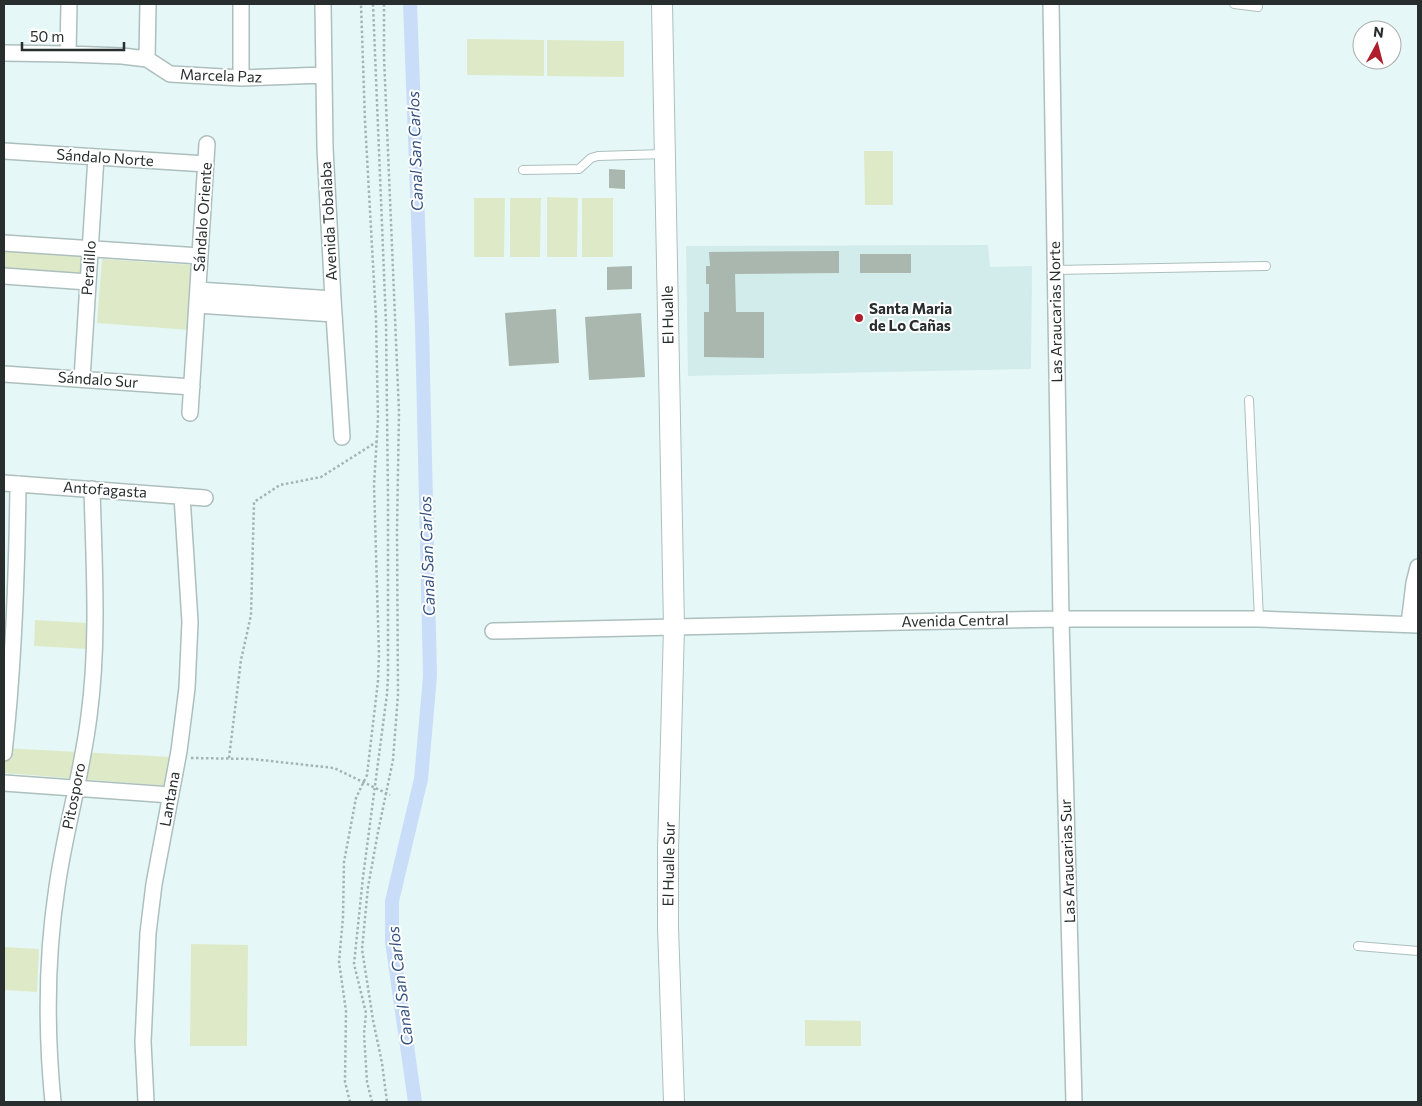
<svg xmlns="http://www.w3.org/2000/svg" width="1422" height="1106" font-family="Commissioner,sans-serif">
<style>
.built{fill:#d1ecea}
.green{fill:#deeac7}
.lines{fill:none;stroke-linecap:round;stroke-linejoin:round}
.canal{stroke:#caddf8;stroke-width:14}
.building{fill:#a9b7ae}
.lane-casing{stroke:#adbfbd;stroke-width:10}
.street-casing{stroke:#adbfbd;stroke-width:18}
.secondary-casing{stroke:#adbfbd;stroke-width:22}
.path{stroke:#a5b4b3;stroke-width:2.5;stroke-dasharray:2.5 2.5;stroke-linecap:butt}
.lane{stroke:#fff;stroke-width:8}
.street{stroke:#fff;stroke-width:15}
.secondary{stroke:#fff;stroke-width:20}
.poi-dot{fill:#b01d2c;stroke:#fff;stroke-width:2}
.labels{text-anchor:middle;stroke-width:4;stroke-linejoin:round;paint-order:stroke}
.street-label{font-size:15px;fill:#272e2d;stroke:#fff}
.poi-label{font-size:15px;font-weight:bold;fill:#272e2d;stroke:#fff;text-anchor:start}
.water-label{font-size:16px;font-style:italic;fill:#345380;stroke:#fff}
</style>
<rect width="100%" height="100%" fill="#e5f8f7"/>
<!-- built -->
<path class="built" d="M988,245L990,267L1032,266L1031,369L688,376L686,246Z"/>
<!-- green -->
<path class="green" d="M467,39L544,40V76L467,75Z
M547,40L624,41V77L547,76Z
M864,151H893V205H865Z
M547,197L578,198L577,257H547Z
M474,198H505L504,257H474Z
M510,198H541L540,257H510Z
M582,198H613V257H582Z
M4,247L86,253L85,279L4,273Z
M102,259L194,265L189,330L97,323Z
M35,620L89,623L88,649L34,646Z
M4,748L172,757L169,786L4,773Z
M191,944L248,945L247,1046H190Z
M4,947L39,949L37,992L4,990Z
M805,1020L861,1021V1046H805Z"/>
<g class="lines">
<!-- canal -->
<path class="canal" d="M410,4L422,327L430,676L421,779L392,901V942L415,1102"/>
</g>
<!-- building -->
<path class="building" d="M609,169L625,170V189L609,188Z
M839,251V273L735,274L736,312H764V358L704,357V312H709V284H706V266H710L709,252Z
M860,254H911V273H860Z
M632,266V289L607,290V267Z
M556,309L559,363L509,366L505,313Z
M641,313L645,377L589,380L585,317Z"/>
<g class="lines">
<defs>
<path id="lane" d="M1234,4L1258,7
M523,170L579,169L591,158L598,156L664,154
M1055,270L1266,266
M1249,400L1259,619
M1358,946L1418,951"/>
<path id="street" d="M323,4L325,148L333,299L342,437
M1051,4L1061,619L1074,1102
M4,53L68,54L122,56L147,59L170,74L241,78L324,75
M68,54L69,4
M147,59L148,4
M241,78V4
M4,151L206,164
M4,243L200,256
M4,276L88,282
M198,290L333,299
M197,305L334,314
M4,374L192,387
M82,379L96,157
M190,413L207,144
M4,483L205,498
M1409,624L1414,583L1418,567
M493,631L950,621L1061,619H1259L1418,625
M4,753C14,663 17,574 18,484
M4,783L171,795
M53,1102C46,1031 46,959 57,887C65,830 82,774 89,716C99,641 94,565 92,489
M146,1102L143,1042L148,933L154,884L179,751L187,688L190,622L182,496"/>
<path id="secondary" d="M662,4L674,627L668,850V927L674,1102"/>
</defs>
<!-- lane casing -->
<use href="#lane" class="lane-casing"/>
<!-- street casing -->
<use href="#street" class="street-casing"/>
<!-- secondary casing -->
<use href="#secondary" class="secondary-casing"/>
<!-- path -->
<path class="path" d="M384,4V57L399,412L397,530L398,695L393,760L378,832L368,887L362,949L373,1020L382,1063L387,1102
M191,758L252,759L334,768L390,795
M229,758L241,660L251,615L254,502L280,485L321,477L378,441
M350,1102L345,1082L346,1011L339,962L343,917L344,862L356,798L367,775L378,681L379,655L374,485L378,419L376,318L365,121L361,4
M372,1102L367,1082L364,1034L366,1013L354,964L363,877L387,694L388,677V499L386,323L373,4"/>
<!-- lane -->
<use href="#lane" class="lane"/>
<!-- street -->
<use href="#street" class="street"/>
<!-- secondary -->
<use href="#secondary" class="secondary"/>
</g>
<!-- markers -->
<circle class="poi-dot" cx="859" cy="318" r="5"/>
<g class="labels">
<!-- street labels -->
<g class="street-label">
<text transform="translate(221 76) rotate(2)" y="5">Marcela Paz</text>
<text transform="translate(105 158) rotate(4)" y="5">Sándalo Norte</text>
<text transform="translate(203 217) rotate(-86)" y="5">Sándalo Oriente</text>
<text transform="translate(329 221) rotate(-93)" y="5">Avenida Tobalaba</text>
<text transform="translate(89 268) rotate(-86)" y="5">Peralillo</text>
<text transform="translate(1056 312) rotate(-91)" y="5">Las Araucarias Norte</text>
<text transform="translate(668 315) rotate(-91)" y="5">El Hualle</text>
<text transform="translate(98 380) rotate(4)" y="5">Sándalo Sur</text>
<text transform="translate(105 490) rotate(4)" y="5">Antofagasta</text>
<text transform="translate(955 621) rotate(-1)" y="5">Avenida Central</text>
<text transform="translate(74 796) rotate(-79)" y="5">Pitosporo</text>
<text transform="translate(170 799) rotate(-80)" y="5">Lantana</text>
<text transform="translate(1068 861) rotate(-92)" y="5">Las Araucarias Sur</text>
<text transform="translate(669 864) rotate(-89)" y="5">El Hualle Sur</text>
</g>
<!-- poi labels -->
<g class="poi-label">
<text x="869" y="314">Santa Maria<tspan x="869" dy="17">de Lo Cañas</tspan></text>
</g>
<!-- water labels -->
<g class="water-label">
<text transform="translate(415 151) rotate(-92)" y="6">Canal San Carlos</text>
<text transform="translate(427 556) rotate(-92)" y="6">Canal San Carlos</text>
<text transform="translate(400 986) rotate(-97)" y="6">Canal San Carlos</text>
</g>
</g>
<!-- border -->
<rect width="1422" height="1106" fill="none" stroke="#272e2d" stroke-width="10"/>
<!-- north arrow -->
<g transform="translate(1377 45) rotate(7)"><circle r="24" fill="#ffffff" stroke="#a9abab"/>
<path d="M0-4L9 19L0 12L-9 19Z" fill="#b01d2c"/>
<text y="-8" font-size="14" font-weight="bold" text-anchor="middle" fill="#272e2d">N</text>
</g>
<!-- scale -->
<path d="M22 42v8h102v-8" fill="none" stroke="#272e2d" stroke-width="2.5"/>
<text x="30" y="42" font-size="15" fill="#272e2d" stroke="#ffffff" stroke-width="4" paint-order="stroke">50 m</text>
</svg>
